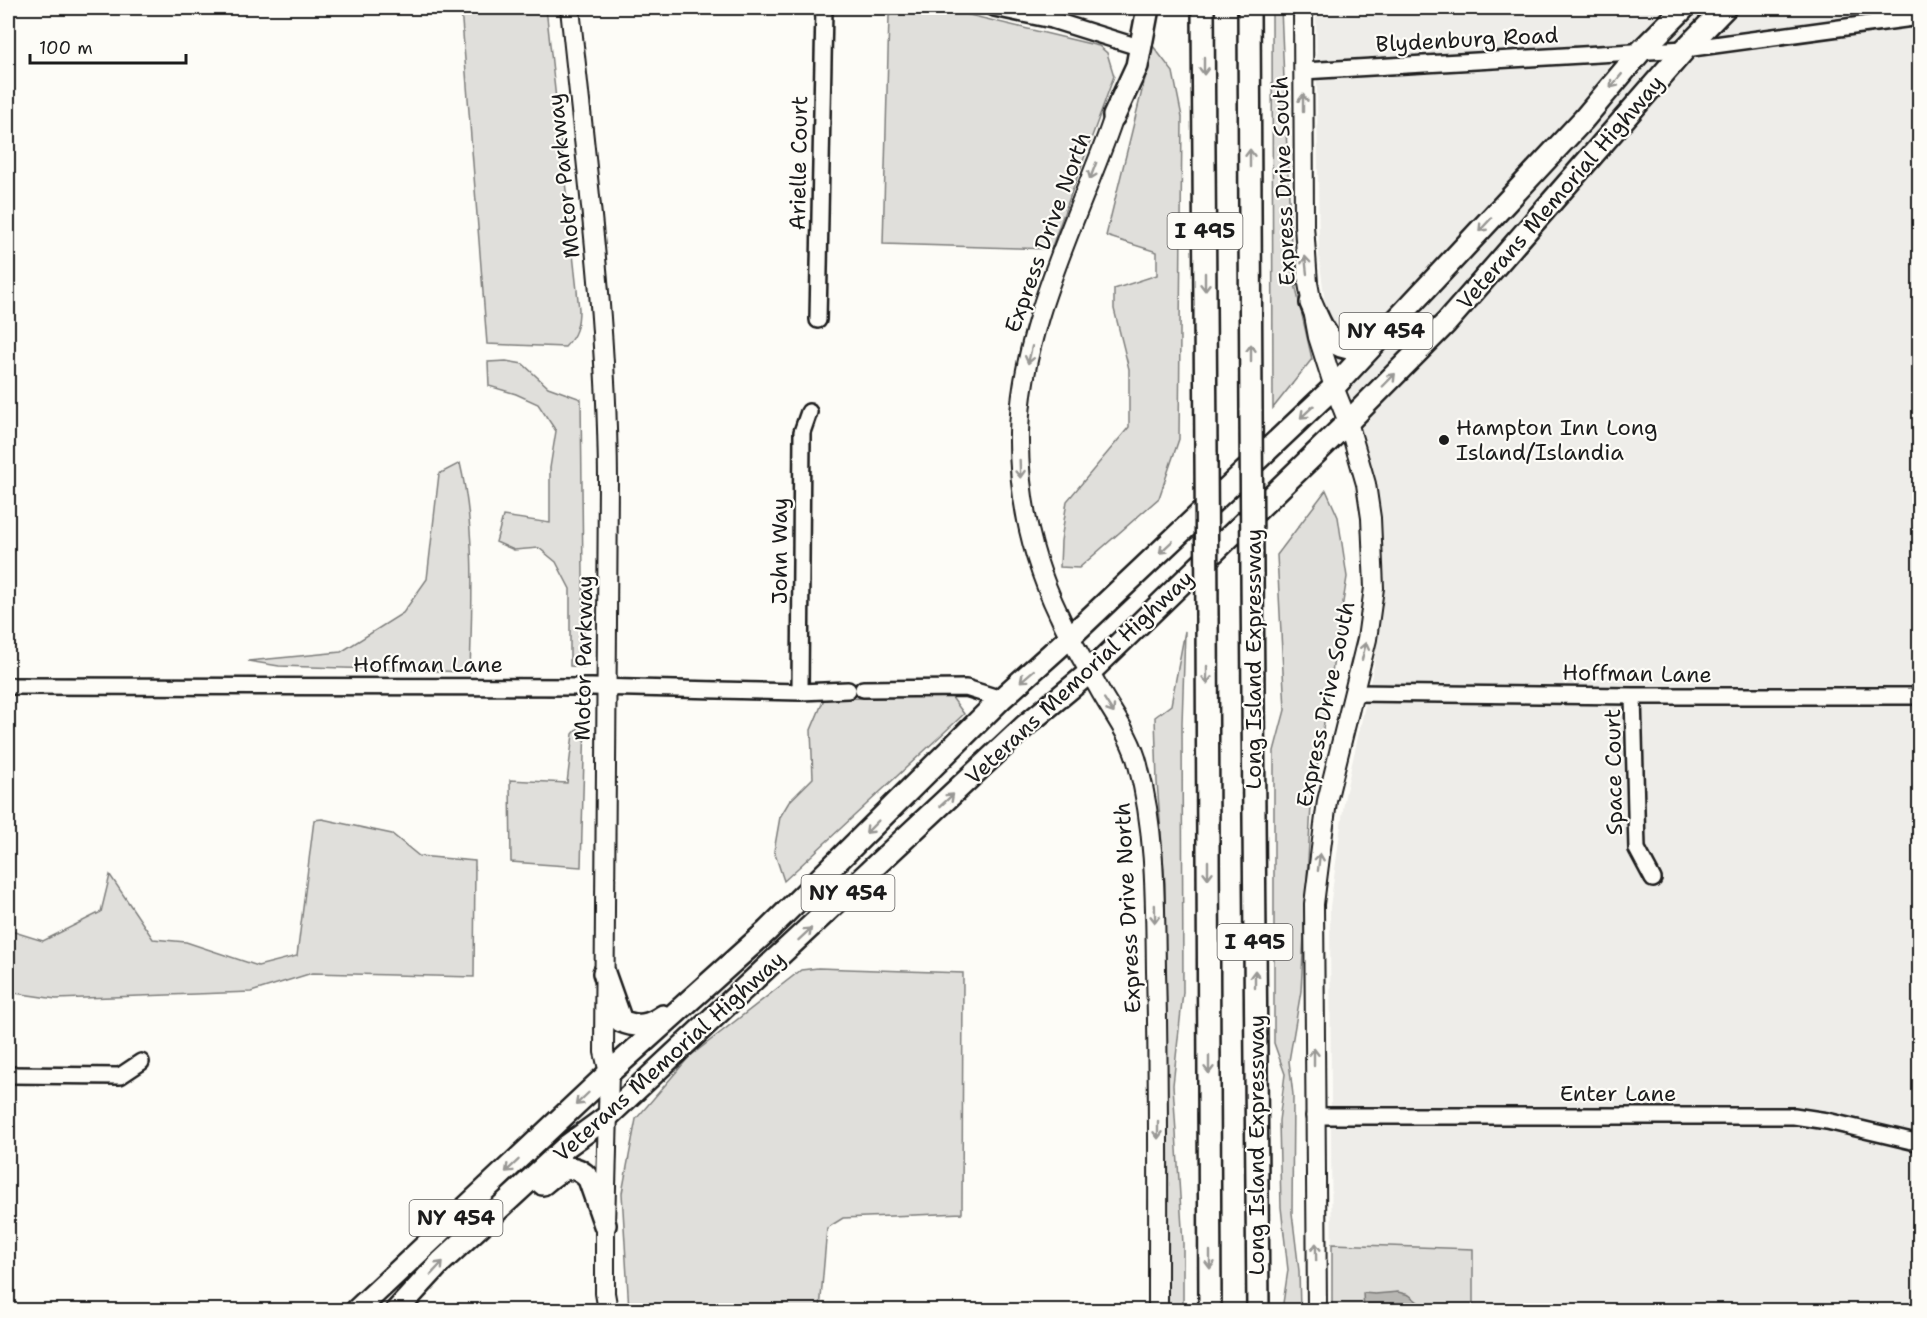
<svg xmlns="http://www.w3.org/2000/svg" width="1927" height="1318" font-family="'Shantell Sans',sans-serif">
<style>
.built{fill:#eeede9}
.green{fill:#e0dfdb;stroke:#7e7e7c;stroke-width:1.5}
.water{fill:#b7b6b2;stroke:#797876;stroke-width:1.5}
.lines{fill:none;stroke-linecap:round;stroke-linejoin:round}
.minor-casing{stroke:#1c1c1c;stroke-width:20}
.major-casing{stroke:#1c1c1c;stroke-width:22}
.highway-casing{stroke:#1c1c1c;stroke-width:26}
.minor{stroke:#fdfcf7;stroke-width:15}
.major{stroke:#fdfcf7;stroke-width:18}
.highway{stroke:#fdfcf7;stroke-width:21}
.highway-bridge-casing{stroke:#1c1c1c;stroke-width:26;stroke-linecap:butt}
.highway-bridge{stroke:#fdfcf7;stroke-width:21}
.oneway{stroke:#989794}
.poi-dot{fill:#1c1c1c;stroke:#fdfcf7;stroke-width:2}
.labels{text-anchor:middle;stroke-width:4.5;stroke-linejoin:round;paint-order:stroke}
.shield{fill:#fdfcf7;stroke:#605f5e;stroke-width:1.5}
.shield-label{font-size:21px;font-weight:bold;fill:#1c1c1c}
.street-label{font-size:22px;fill:#1c1c1c;stroke:#fdfcf7}
.poi-label{font-size:22px;fill:#1c1c1c;stroke:#fdfcf7;text-anchor:start}
</style>
<rect width="100%" height="100%" fill="#fdfcf7"/>
<filter id="ink" filterUnits="userSpaceOnUse"><feTurbulence type="fractalNoise" baseFrequency=".0167" numOctaves="2"/><feDisplacementMap in="SourceGraphic" scale="12" xChannelSelector="R" yChannelSelector="G"/><feConvolveMatrix kernelMatrix="1 2 1 2 8 2 1 2 1" color-interpolation-filters="sRGB"/></filter>
<g filter="url(#ink)">
<!-- built -->
<path class="built" d="M1316,8H1919V1310H1332L1330,907L1345,795L1374,665L1383,569L1368,485L1332,360L1319,255Z"/>
<!-- green -->
<path class="green" d="M461,8H546L579,309C579,325 576,336 565,347L487,344Z
M896,8H940L1099,46L1107,53L1114,76L1051,249L883,244L889,16Z
M1272,8H1281L1292,271L1312,359L1273,408Z
M1153,46L1173,72L1182,117L1179,439L1159,498L1079,568L1060,567L1061,541L1067,501L1129,427V369L1114,309V289L1157,275V252L1106,236Z
M506,361L523,364L548,387L581,399L584,667L570,666V589L556,562L539,548L514,550L496,542L503,516L550,523V468L556,431L538,404L516,394L489,386L488,362Z
M460,463C476,531 472,603 470,672L279,666L248,661L341,652L403,613L427,579L439,474Z
M1326,490L1338,517L1347,577L1311,805L1301,991L1289,1061L1293,1095L1292,1213L1299,1271L1300,1310H1282L1288,1270L1281,1207L1279,1121L1285,1074L1274,1043V751L1285,710L1277,555Z
M1185,631L1182,723L1183,992L1173,1085L1183,1244V1310H1167L1165,883L1157,782L1155,717L1171,705Z
M951,696L964,714L784,881L774,851L780,817L789,802L813,778L811,730L824,699Z
M585,720L581,867L511,862L510,780L567,783L573,734Z
M322,819L392,834L419,856L475,861L474,977L312,973L251,992L56,999L8,992V930L43,941L101,912L110,875L153,939L186,942L258,966L297,956L314,820Z
M818,968L963,973L962,1213L843,1218L827,1228L820,1310H629L622,1193L636,1119L689,1057L801,970Z
M1332,1244L1473,1249V1310H1332Z"/>
<!-- water -->
<path class="water" d="M1398,1292L1409,1295L1428,1310H1364L1363,1293L1375,1294Z"/>
<g class="lines">
<defs>
<path id="minor" d="M994,8L1052,20L1132,45
M1303,71L1685,49L1920,17
M818,320L824,8
M8,686L592,687L800,692L848,690
M863,689L966,688L1001,699
M800,692L802,432L809,412
M1354,693L1633,696H1920
M1633,696L1637,849L1653,879
M8,1075L120,1076L141,1062
M1314,1116H1794L1827,1121L1920,1143"/>
<path id="major" d="M570,8C586,164 607,321 608,479L604,1052L609,1073L605,1225V1293L608,1310
M1303,8L1304,225L1308,283L1318,337L1334,387L1348,422L1366,484L1371,518L1374,588L1367,639L1327,801L1314,904L1317,1310
M1118,103C1111,129 1100,154 1090,180C1058,261 1021,344 1019,433C1018,497 1031,557 1059,615C1070,640 1085,663 1098,687C1112,713 1131,736 1138,765C1156,832 1155,902 1156,971C1159,1084 1158,1197 1158,1310"/>
<path id="highway" d="M1203,8L1206,454
M1249,8L1251,411
M1114,116L1137,66L1148,8
M1311,303C1325,336 1334,358 1374,344
M1252,573L1258,1310
M1207,616L1210,1310
M604,973L621,1021C638,1028 649,1026 663,1016
M543,1184C558,1171 572,1159 589,1179L605,1225
M357,1310L609,1073L767,931L1001,699L1070,637L1334,387L1583,120L1640,52L1684,8
M397,1310L441,1262L567,1146L608,1116L1026,725L1090,672L1348,422L1446,323L1685,49L1725,8"/>
</defs>
<!-- minor casing -->
<use href="#minor" class="minor-casing"/>
<!-- major casing -->
<use href="#major" class="major-casing"/>
<!-- highway casing -->
<use href="#highway" class="highway-casing"/>
<!-- minor -->
<use href="#minor" class="minor"/>
<!-- major -->
<use href="#major" class="major"/>
<!-- highway -->
<use href="#highway" class="highway"/>
<defs>
<path id="highway-bridge" d="M1251,411L1252,573
M1206,454L1207,616"/>
</defs>
<!-- highway-bridge casing -->
<use href="#highway-bridge" class="highway-bridge-casing"/>
<!-- highway-bridge -->
<use href="#highway-bridge" class="highway-bridge"/>
</g>
<!-- one-way arrows -->
<defs><path id="oneway-shaft" d="M-6 0H5M1.5-3L5.5 0L1.5 3" fill="none" stroke-width="1.6" stroke-linecap="round" stroke-linejoin="round" transform="scale(1.5)"/></defs>
<g class="oneway">
<use href="#oneway-shaft" transform="translate(1204 66) rotate(90)"/>
<use href="#oneway-shaft" transform="translate(1616 81) rotate(130)"/>
<use href="#oneway-shaft" transform="translate(1303 103) rotate(-90)"/>
<use href="#oneway-shaft" transform="translate(1250 158) rotate(-90)"/>
<use href="#oneway-shaft" transform="translate(1093 171) rotate(111)"/>
<use href="#oneway-shaft" transform="translate(1485 225) rotate(133)"/>
<use href="#oneway-shaft" transform="translate(1306 265) rotate(-96)"/>
<use href="#oneway-shaft" transform="translate(1205 282) rotate(90)"/>
<use href="#oneway-shaft" transform="translate(1251 353) rotate(-90)"/>
<use href="#oneway-shaft" transform="translate(1030 355) rotate(103)"/>
<use href="#oneway-shaft" transform="translate(1389 380) rotate(-46)"/>
<use href="#oneway-shaft" transform="translate(1307 412) rotate(137)"/>
<use href="#oneway-shaft" transform="translate(1020 469) rotate(88)"/>
<use href="#oneway-shaft" transform="translate(1166 547) rotate(137)"/>
<use href="#oneway-shaft" transform="translate(1364 651) rotate(-77)"/>
<use href="#oneway-shaft" transform="translate(1207 675) rotate(90)"/>
<use href="#oneway-shaft" transform="translate(1027 676) rotate(139)"/>
<use href="#oneway-shaft" transform="translate(1109 706) rotate(57)"/>
<use href="#oneway-shaft" transform="translate(947 800) rotate(-43)"/>
<use href="#oneway-shaft" transform="translate(872 827) rotate(135)"/>
<use href="#oneway-shaft" transform="translate(1319 862) rotate(-83)"/>
<use href="#oneway-shaft" transform="translate(1208 870) rotate(90)"/>
<use href="#oneway-shaft" transform="translate(1155 914) rotate(89)"/>
<use href="#oneway-shaft" transform="translate(805 934) rotate(-43)"/>
<use href="#oneway-shaft" transform="translate(1255 979) rotate(-90)"/>
<use href="#oneway-shaft" transform="translate(1314 1057) rotate(-90)"/>
<use href="#oneway-shaft" transform="translate(1209 1065) rotate(90)"/>
<use href="#oneway-shaft" transform="translate(582 1099) rotate(136)"/>
<use href="#oneway-shaft" transform="translate(1158 1130) rotate(90)"/>
<use href="#oneway-shaft" transform="translate(512 1166) rotate(137)"/>
<use href="#oneway-shaft" transform="translate(1316 1252) rotate(-91)"/>
<use href="#oneway-shaft" transform="translate(1210 1260) rotate(90)"/>
<use href="#oneway-shaft" transform="translate(437 1268) rotate(-47)"/>
</g>
</g>
<!-- markers -->
<circle class="poi-dot" cx="1444" cy="440" r="6"/>
<g class="labels">
<!-- shield labels -->
<g class="shield">
<rect x="1167.5" y="213" width="75" height="36" rx="4.5"/>
<rect x="1339.5" y="313" width="93" height="36" rx="4.5"/>
<rect x="801.5" y="875" width="93" height="36" rx="4.5"/>
<rect x="1217.5" y="924" width="75" height="36" rx="4.5"/>
<rect x="409.5" y="1200" width="93" height="36" rx="4.5"/>
</g>
<g class="shield-label">
<text x="1205" y="238">I 495</text>
<text x="1386" y="338">NY 454</text>
<text x="848" y="900">NY 454</text>
<text x="1255" y="949">I 495</text>
<text x="456" y="1225">NY 454</text>
</g>
<!-- street labels -->
<g class="street-label">
<text transform="translate(1467 39) rotate(-3)" y="8">Blydenburg Road</text>
<text transform="translate(798 163) rotate(-89)" y="8">Arielle Court</text>
<text transform="translate(563 176) rotate(-96)" y="8">Motor Parkway</text>
<text transform="translate(1283 181) rotate(-92)" y="8">Express Drive South</text>
<text transform="translate(1560 192) rotate(-49)" y="8">Veterans Memorial Highway</text>
<text transform="translate(1047 232) rotate(-70)" y="8">Express Drive North</text>
<text transform="translate(779 551) rotate(-90)" y="8">John Way</text>
<text transform="translate(583 658) rotate(-89)" y="8">Motor Parkway</text>
<text transform="translate(1253 659) rotate(-90)" y="8">Long Island Expressway</text>
<text x="428" y="672">Hoffman Lane</text>
<text transform="translate(1637 673) rotate(1)" y="8">Hoffman Lane</text>
<text transform="translate(1079 677) rotate(-43)" y="8">Veterans Memorial Highway</text>
<text transform="translate(1325 704) rotate(-78)" y="8">Express Drive South</text>
<text transform="translate(1613 772) rotate(-91)" y="8">Space Court</text>
<text transform="translate(1127 908) rotate(-93)" y="8">Express Drive North</text>
<text transform="translate(669 1056) rotate(-42)" y="8">Veterans Memorial Highway</text>
<text x="1618" y="1101">Enter Lane</text>
<text transform="translate(1256 1145) rotate(-90)" y="8">Long Island Expressway</text>
</g>
<!-- poi labels -->
<g class="poi-label">
<text x="1456" y="435">Hampton Inn Long<tspan x="1456" dy="25">Island/Islandia</tspan></text>
</g>
</g>
<!-- margin -->
<rect width="1927" height="1318" fill="none" stroke="#fdfcf7" stroke-width="30"/>
<rect x="15" y="15" width="1897" height="1288" fill="none" stroke="#1c1c1c" stroke-width="2" filter="url(#ink)"/>
<!-- scale -->
<path d="M30 54v9h156v-9" fill="none" stroke="#1c1c1c" stroke-width="3"/>
<text x="39" y="54" font-size="18" fill="#1c1c1c" stroke="#fdfcf7" stroke-width="4.5" paint-order="stroke">100 m</text>
</svg>
